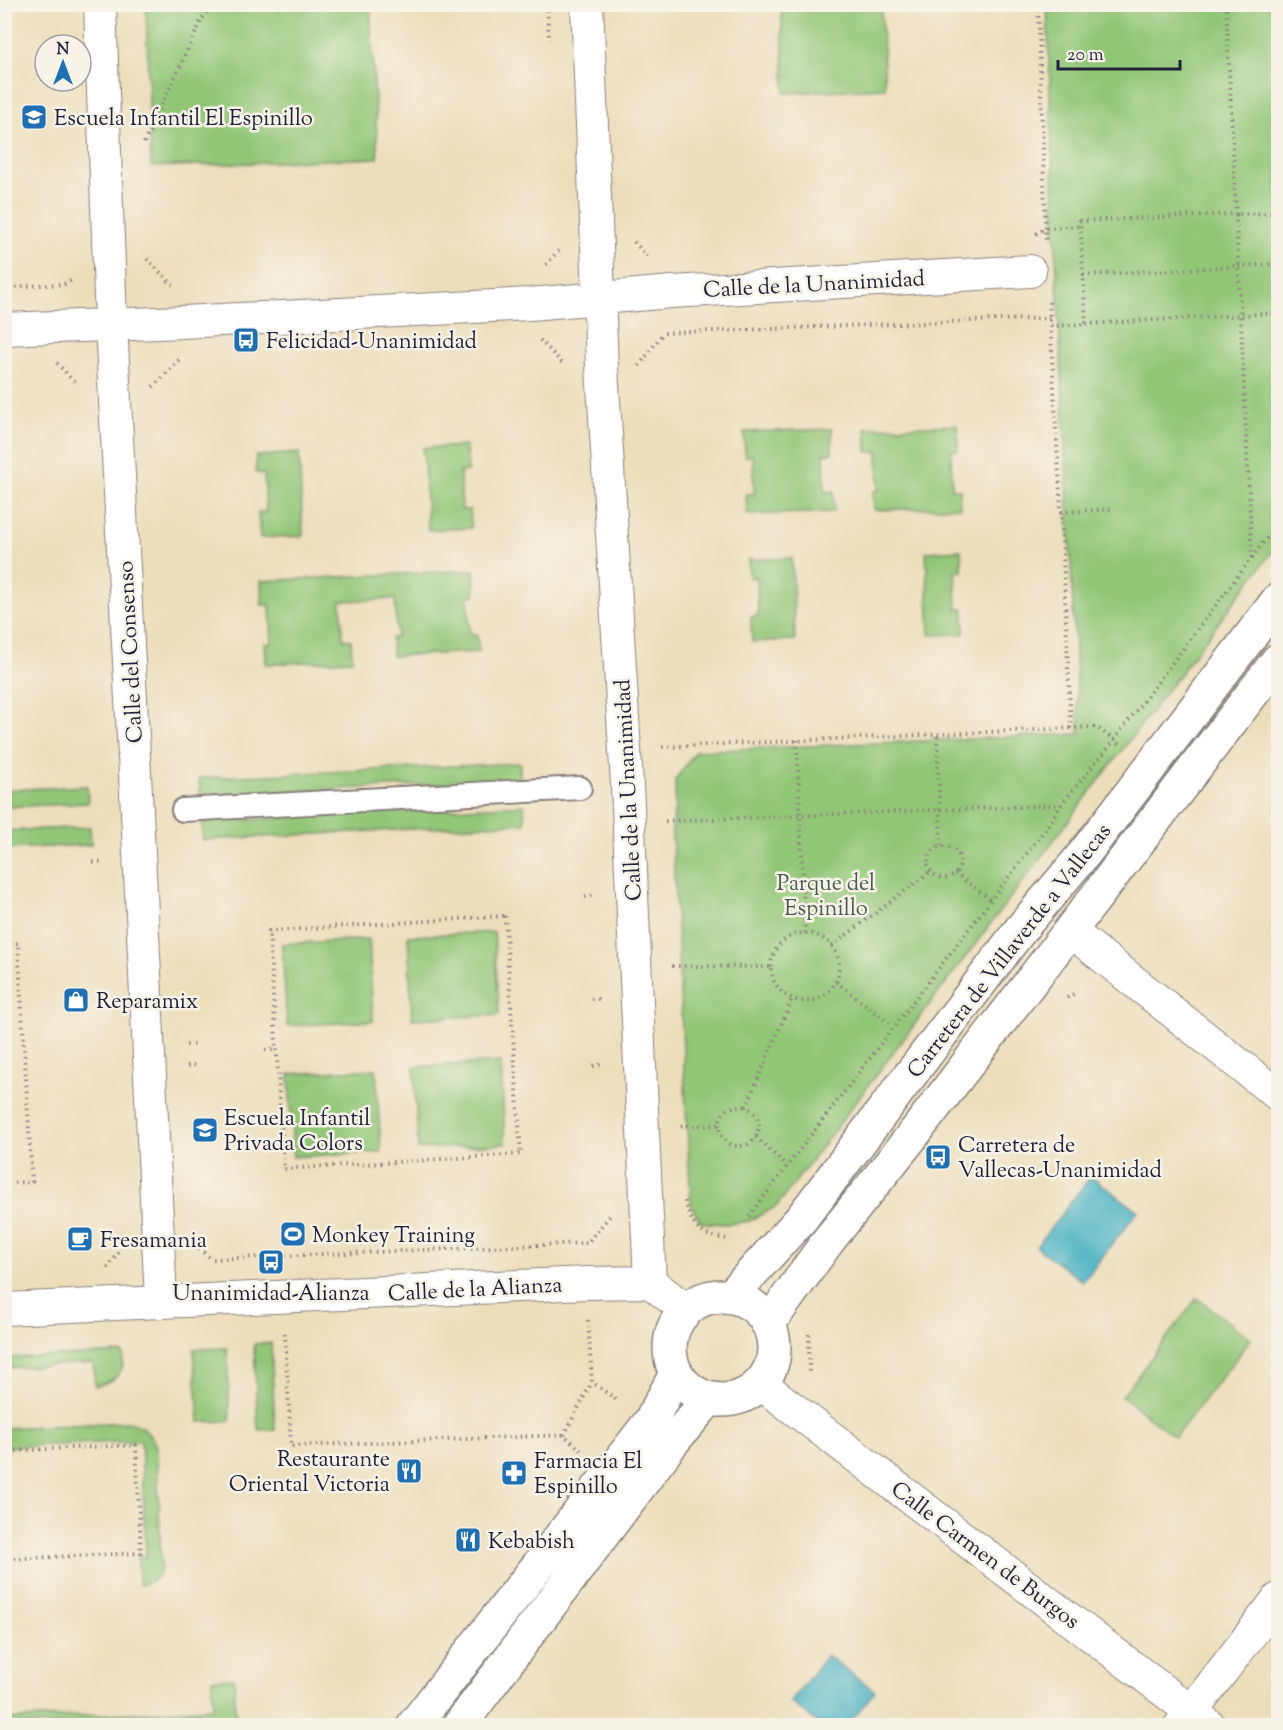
<svg xmlns="http://www.w3.org/2000/svg" width="1283" height="1730" font-family="'Sorts Mill Goudy',serif">
<style>
.green{fill:#92c677;stroke:#5a7459;stroke-width:1.5}
.water{fill:#41aebf;stroke:#32687d;stroke-width:1.5}
.lines{fill:none;stroke-linecap:round;stroke-linejoin:round}
.pedestrian-casing{stroke:#88807b;stroke-width:26}
.minor-casing{stroke:#88807b;stroke-width:34}
.secondary-casing{stroke:#88807b;stroke-width:36}
.path{stroke:#88807b;stroke-width:4;stroke-dasharray:1.5 4.5;stroke-linecap:butt}
.pedestrian{stroke:#fff;stroke-width:22}
.minor{stroke:#fff;stroke-width:32}
.secondary{stroke:#fff;stroke-width:33}
.labels{text-anchor:middle;stroke-width:5;stroke-linejoin:round;paint-order:stroke}
.poi-label{font-size:22px;fill:#22223b;stroke:#f7f3e8;text-anchor:start}
.street-label{font-size:22px;fill:#22223b;stroke:#f7f3e8}
.park-label{font-size:22px;fill:#495b50;stroke:#f7f3e8}
</style>
<rect width="100%" height="100%" fill="#f7f3e8"/>
<filter id="ink" filterUnits="userSpaceOnUse"><feTurbulence type="fractalNoise" baseFrequency=".0167" numOctaves="2"/><feDisplacementMap in="SourceGraphic" scale="12" xChannelSelector="R" yChannelSelector="G"/><feConvolveMatrix kernelMatrix="1 2 1 2 8 2 1 2 1" color-interpolation-filters="sRGB"/></filter>
<filter id="wash" filterUnits="userSpaceOnUse"><feTurbulence type="fractalNoise" baseFrequency=".008" numOctaves="4" result="noise"/><feDisplacementMap in="SourceGraphic" scale="24" xChannelSelector="R" yChannelSelector="G"/><feGaussianBlur stdDeviation="1.35" result="paint"/><feColorMatrix in="noise" values="0 0 0 0 0 0 0 0 0 0 0 0 0 0 0 0 0 1.4 0 .05"/><feComposite in="paint" operator="in"/></filter>
<g filter="url(#wash)">
<rect width="100%" height="100%" fill="#eddebb"/>
<!-- green -->
<path class="green" d="M146,5H370L378,158L151,167Z
M781,5H881L885,88L785,93Z
M1047,5H1278V544L777,1206L749,1221L729,1224L705,1223L700,1221L691,1206L672,832L675,806V780L696,751L1079,734L1056,257Z
M957,425L958,450L951,451L952,489H960V507L874,510L873,491L879,490L878,452H867L866,428Z
M832,429V453L824,454L825,492L834,491V512L747,515L746,494H754L753,456H745L744,432Z
M466,446L468,471L460,472L462,510H470L471,528L428,530L423,448Z
M299,453L303,536L260,538L258,512H266L264,474L256,473V456Z
M961,550L962,571L955,572L957,609H964V634L930,635L926,552Z
M792,558L795,640L752,642L751,617L758,616L757,578L749,577L748,560Z
M474,570L475,595L468,596L470,634H477L479,652L392,656L391,638L397,637L395,599L341,601L343,639L351,640L352,660L266,664L265,644L272,643L270,605H262L261,581Z
M520,763V781L200,795L199,778Z
M87,786L88,803L5,807V790Z
M524,805L525,823L203,840L202,822Z
M90,827L91,845L5,849V831Z
M494,932L499,1015L412,1019L408,936Z
M369,939L373,1021L287,1026L282,944Z
M501,1062L505,1144L418,1149L414,1067Z
M376,1069L381,1152L293,1157L289,1074Z
M1197,1298L1251,1339L1175,1437L1122,1396Z
M271,1343L275,1430H258L254,1344Z
M227,1348L230,1421L199,1422L194,1349Z
M123,1353C126,1374 113,1382 95,1386L93,1363L5,1368V1358Z
M127,1422C144,1424 153,1435 157,1451L161,1568C158,1580 151,1582 139,1585L138,1557L146,1556L141,1441L5,1447V1428Z
M234,1678L236,1725H5V1720L213,1708L212,1679Z"/>
<!-- water -->
<path class="water" d="M1091,1176L1138,1211L1083,1282L1036,1247Z
M827,1655L875,1691L848,1725H821L790,1702Z"/>
</g>
<g filter="url(#ink)">
<g class="lines">
<defs>
<path id="pedestrian" d="M183,810L580,788"/>
<path id="minor" d="M100,4L111,325L137,812L161,1300
M587,4L602,367L627,785L650,1282
M4,329L183,322L530,304L672,292L1030,271
M1070,931L1278,1095
M4,1309L587,1283L650,1282L685,1309
M761,1384L1210,1726
M1180,1726L1278,1599"/>
<path id="secondary" d="M670 1348a52 52 0 1 1 104 0a52 52 0 1 1-104 0Z
M731,1296L801,1219L1021,929L1084,854L1278,600
M769,1323L828,1241L913,1135L1278,660
M413,1726L650,1422L676,1374
M459,1726L674,1440L709,1399"/>
</defs>
<!-- pedestrian casing -->
<use href="#pedestrian" class="pedestrian-casing"/>
<!-- minor casing -->
<use href="#minor" class="minor-casing"/>
<!-- secondary casing -->
<use href="#secondary" class="secondary-casing"/>
<!-- path -->
<path class="path" d="M547,4L549,40
M1038,4L1046,241
M144,143L202,19L213,4
M1036,234L1046,228L1080,226
M634,242L647,256
M147,259L173,285
M546,265L559,250
M1083,275L1278,264
M4,287L64,284L72,280
M1049,302L1061,512L1071,728
M1086,324L1278,313
M1051,326L1086,324L1080,221L1236,214L1226,4
M540,340L564,365
M57,363L76,384
M639,366L663,333L1050,318
M153,387L179,360
M1061,512L1113,509
M1252,558L1236,214L1278,213
M937,736L941,847
M797,740L805,933
M662,747L1096,727L1121,745
M665,821L1061,805
M928 862a16 16 0 1 1 32 0a16 16 0 1 1-32 0Z
M93,862H101L102,866
M955,873L990,899
M585,897L594,895
M505,916L521,1154L284,1169L269,931Z
M771 967a34 34 0 1 1 68 0a34 34 0 1 1-68 0Z
M4,944L18,943L32,1182L4,1183
M832,946L931,871
M672,966L771,967
M836,982L893,1026
M1067,998L1077,992
M591,999H599
M186,1045H195
M265,1050H276
M187,1066L196,1065
M593,1066L602,1064
M719 1126a20 20 0 1 1 40 0a20 20 0 1 1-40 0Z
M746,1107L792,999
M681,1126L719,1125
M756,1137L787,1166
M685,1201C693,1231 702,1237 731,1239
M749,1216L1047,827L1061,805L1114,740L1278,523
M196,1244V1247L212,1259L587,1243L610,1216
M107,1268L121,1250
M588,1320L592,1382L618,1401
M285,1333L291,1446L564,1435L581,1450
M809,1334V1374
M564,1435L592,1382
M4,1451L136,1445L141,1553L4,1559
M1275,1721L1278,1724"/>
<!-- pedestrian -->
<use href="#pedestrian" class="pedestrian"/>
<!-- minor -->
<use href="#minor" class="minor"/>
<!-- secondary -->
<use href="#secondary" class="secondary"/>
</g>
</g>
<!-- icons -->
<defs>
<symbol id="school-square" viewBox="-11 -11 22 22"><rect x="-9" y="-9" width="18" height="18" rx="4" fill="#1f6fb2" stroke="#f7f3e8"/><path d="M0-5L7-2L0 1L-7-2ZM-4 1L0 2.5L4 1V4Q0 6-4 4Z" fill="#fff"/></symbol>
<symbol id="bus-square" viewBox="-11 -11 22 22"><rect x="-9" y="-9" width="18" height="18" rx="4" fill="#1f6fb2" stroke="#f7f3e8"/><path d="M-5-6H5V4H4V6H2V4H-2V6H-4V4H-5ZM-3.5-4V0h7V-4ZM-3.5 1.2v1.5H-2V1.2ZM2 1.2v1.5H3.5V1.2Z" fill="#fff"/></symbol>
<symbol id="shop-square" viewBox="-11 -11 22 22"><rect x="-9" y="-9" width="18" height="18" rx="4" fill="#1f6fb2" stroke="#f7f3e8"/><path d="M-5-2.5h2.3a2.7 3.5 0 0 1 5.4 0H5L5.5 6h-11ZM-1.5-2.5h3a1.5 2.3 0 0 0-3 0Z" fill="#fff"/></symbol>
<symbol id="stadium-square" viewBox="-11 -11 22 22"><rect x="-9" y="-9" width="18" height="18" rx="4" fill="#1f6fb2" stroke="#f7f3e8"/><path d="M0-5a6.5 5 0 1 0 0 10a6.5 5 0 1 0 0-10ZM-3.5-1.8h7v3.6h-7Z" fill="#fff"/></symbol>
<symbol id="cafe-square" viewBox="-11 -11 22 22"><rect x="-9" y="-9" width="18" height="18" rx="4" fill="#1f6fb2" stroke="#f7f3e8"/><path d="M-5.5-4.5H6V0H3Q3 3.5 0 3.5H-2.5Q-5.5 3.5-5.5 0ZM3-3.2v2h1.7v-2ZM-6 4.5H4V6H-6Z" fill="#fff"/></symbol>
<symbol id="restaurant-square" viewBox="-11 -11 22 22"><rect x="-9" y="-9" width="18" height="18" rx="4" fill="#1f6fb2" stroke="#f7f3e8"/><path d="M-5-6h1v4h1v-4h1v4h1v-4h1v5L-1.5 .5V6h-2V.5L-5-1ZM5-6V6H3V1.5H1.5Q1.5-4 5-6Z" fill="#fff"/></symbol>
<symbol id="pharmacy-square" viewBox="-11 -11 22 22"><rect x="-9" y="-9" width="18" height="18" rx="4" fill="#1f6fb2" stroke="#f7f3e8"/><path d="M-2-6h4v4h4v4h-4v4h-4v-4h-4v-4h4Z" fill="#fff"/></symbol>
</defs>
<g fill-rule="evenodd">
<use href="#school-square" x="19" y="102" width="30" height="30"/>
<use href="#bus-square" x="231" y="325" width="30" height="30"/>
<use href="#shop-square" x="61" y="985" width="30" height="30"/>
<use href="#school-square" x="190" y="1115" width="30" height="30"/>
<use href="#bus-square" x="923" y="1142" width="30" height="30"/>
<use href="#stadium-square" x="278" y="1219" width="30" height="30"/>
<use href="#cafe-square" x="65" y="1224" width="30" height="30"/>
<use href="#bus-square" x="256" y="1247" width="30" height="30"/>
<use href="#restaurant-square" x="394" y="1456" width="30" height="30"/>
<use href="#pharmacy-square" x="499" y="1458" width="30" height="30"/>
<use href="#restaurant-square" x="453" y="1525" width="30" height="30"/>
</g>
<g class="labels">
<!-- poi labels -->
<g class="poi-label">
<text x="54" y="125">Escuela Infantil El Espinillo</text>
<text x="266" y="348">Felicidad-Unanimidad</text>
<text x="96" y="1008">Reparamix</text>
<text x="224" y="1125">Escuela Infantil<tspan x="224" dy="25">Privada Colors</tspan></text>
<text x="958" y="1152">Carretera de<tspan x="958" dy="25">Vallecas-Unanimidad</tspan></text>
<text x="312" y="1242">Monkey Training</text>
<text x="100" y="1247">Fresamania</text>
<text x="271" y="1300" text-anchor="middle">Unanimidad-Alianza</text>
<text x="390" y="1466" text-anchor="end">Restaurante<tspan x="390" dy="25">Oriental Victoria</tspan></text>
<text x="534" y="1468">Farmacia El<tspan x="534" dy="25">Espinillo</tspan></text>
<text x="488" y="1548">Kebabish</text>
</g>
<!-- street labels -->
<g class="street-label">
<text transform="translate(814 283) rotate(-3)" y="8">Calle de la Unanimidad</text>
<text transform="translate(129 652) rotate(-93)" y="8">Calle del Consenso</text>
<text transform="translate(627 790) rotate(-93)" y="8">Calle de la Unanimidad</text>
<text transform="translate(1008 950) rotate(-52)" y="8">Carretera de Villaverde a Vallecas</text>
<text transform="translate(475 1288) rotate(-3)" y="8">Calle de la Alianza</text>
<text transform="translate(986 1554) rotate(37)" y="8">Calle Carmen de Burgos</text>
</g>
<!-- park labels -->
<g class="park-label">
<text x="826" y="890">Parque del<tspan x="826" dy="25">Espinillo</tspan></text>
</g>
</g>
<!-- margin -->
<rect width="1283" height="1730" fill="none" stroke="#f7f3e8" stroke-width="24"/>
<!-- north arrow -->
<g transform="translate(63 63)"><circle r="28" fill="#f7f3e8" stroke="#a29fa3" stroke-width="1.5"/>
<path d="M0-4.5L10 22L0 15L-10 22Z" fill="#1f6fb2"/>
<text y="-9" font-size="16" font-weight="bold" text-anchor="middle" fill="#22223b">N</text>
</g>
<!-- scale -->
<path d="M1058 60v9h122v-9" fill="none" stroke="#22223b" stroke-width="3"/>
<text x="1067" y="60" font-size="18" fill="#22223b" stroke="#f7f3e8" stroke-width="4.5" paint-order="stroke">20 m</text>
</svg>
